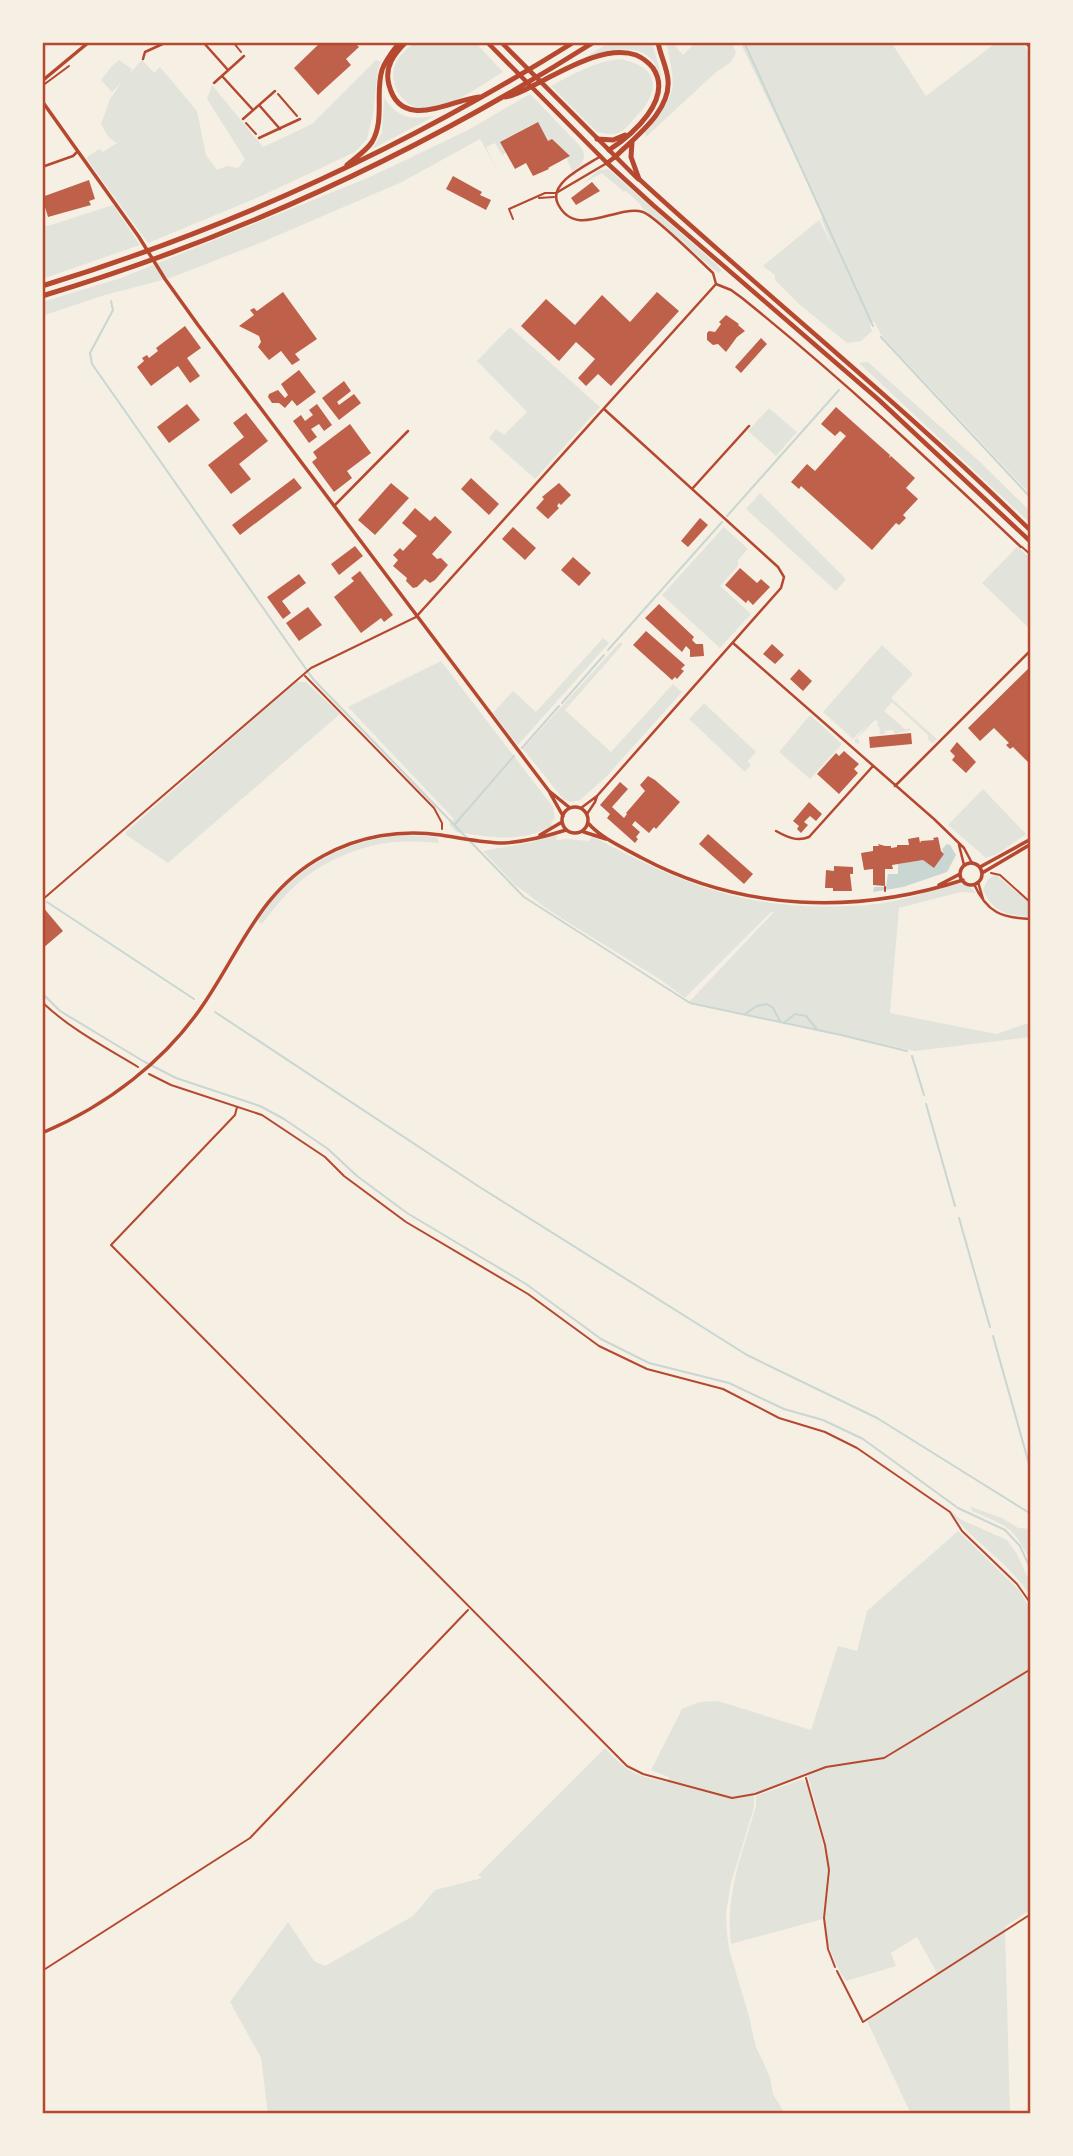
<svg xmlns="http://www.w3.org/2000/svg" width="1073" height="2156" font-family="Overpass,sans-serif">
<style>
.green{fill:#e2e4dc}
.water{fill:#c9d6d2}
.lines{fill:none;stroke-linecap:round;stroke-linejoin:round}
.stream{stroke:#c9d6d2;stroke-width:2}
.building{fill:#bf614a}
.path{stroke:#b5482f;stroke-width:2}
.service{stroke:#b5482f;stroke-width:2}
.minor{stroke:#b5482f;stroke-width:2.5}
.tertiary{stroke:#b5482f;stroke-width:3.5}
.primary{stroke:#b5482f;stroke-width:4.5}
.trunk{stroke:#b5482f;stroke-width:4.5}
.motorway{stroke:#b5482f;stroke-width:5}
.neatline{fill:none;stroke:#b5482f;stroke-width:2.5}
</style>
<rect width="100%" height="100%" fill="#f6efe4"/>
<!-- green -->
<path class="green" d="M414,42H475L503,72C481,85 457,104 430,108C405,112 386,85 396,62C399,55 409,48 414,42Z
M610,42H652L662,78C658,72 656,64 651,59C633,40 601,54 581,60Z
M666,42H672L683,55L696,42H732L736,53L731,62L715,73L646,137L645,132C677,93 677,91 666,42Z
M740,42H891L926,96L997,42H1021L1031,54V495L881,335L874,321L870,325L872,331L861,341L847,343L800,305L775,280V275L763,266L819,220L833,247L821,218L824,217Z
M619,59C664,67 660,94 632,121C627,127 622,133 614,134C608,135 603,133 597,132L551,86C573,74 594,62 619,59Z
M119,60L132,69L128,75L142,60L154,73L160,67L197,111L206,155L217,170L227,166L238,168L245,159L207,99L212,85L263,147L312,124L376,60L381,62L378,69L373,114L367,139L355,152L259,197L148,243L86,158L99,149L103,152L117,143L109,138L101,124L110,99L122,82L112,92L101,80L112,66Z
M530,94L581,147C588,157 582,166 572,171L567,160L569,156L548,141L537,122L501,141L506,152L502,155L495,143L486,147L496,168L480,139L402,182L260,243L170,278L105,295L42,316V302L121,278L372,176L468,130Z
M384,98C400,119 410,120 435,116L372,149L382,133Z
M608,169L717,265L722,271L718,273L641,207V205L626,191L624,192L602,173L582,184L599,170Z
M113,205L140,245L42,279V222L43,226H48Z
M510,327L600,407L535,479L489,438L496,429L504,435L527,412L477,361Z
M868,362L980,462L1031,512V524L859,363Z
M769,408L797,432L776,456L748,431Z
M760,493L846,579L836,591L746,509Z
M724,527L748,549L738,560V566L720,586L751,614L720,648L662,595Z
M1017,547L1031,558V630L982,583Z
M603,638L609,643L518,745L493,713L513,691L536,712Z
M620,642L623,644L565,710L611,752L673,684L682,692L606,777L580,800L571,802L564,800L523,749Z
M882,645L913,674L891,698L937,739L933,743L927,739L929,736L892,702L884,711L906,730L909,728L911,730L894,734L893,730L885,731V734L878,735L880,734L879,726H877L878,722L875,720L857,738L860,742L858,744L854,741L867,725L853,739L823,712Z
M441,661L553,807L555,818L551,823L552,826C519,844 491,837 456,832L449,824L454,819L348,707Z
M296,682H306L340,714L168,863L126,835V832Z
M704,703L756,752L748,761L751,765L745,772L689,719Z
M810,715L842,744L810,779L779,752Z
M983,789L1026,834L999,853L986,858L948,825Z
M557,834L556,840L567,839L589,841L592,836C679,883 746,911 848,906C869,906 891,902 911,897C925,894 945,884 958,884C965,883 972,888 976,893L961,892L899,908L890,1013L996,1034L1031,1022V1037L915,1051L689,1002L774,912H771L685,998L661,980L550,911L514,884L483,851L532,842Z
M404,835L437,837L439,843C425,842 410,841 396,842C356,845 312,866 286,895C277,904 270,914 262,924L259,922L258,918C296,868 340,841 404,835Z
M996,875L1031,904V917C1008,915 993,913 983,890L988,879Z
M971,1507L1002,1518L1018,1528L1031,1529V1564C1015,1527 1007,1526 972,1511Z
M950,1511L962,1520L1007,1540L1017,1554L1031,1585V1598C1011,1563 973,1543 950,1511Z
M958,1531L1019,1590L1031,1610V1909L1005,1927L1010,2114H911L867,2021L938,1975L917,1937L891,1953L896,1966L846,1981C834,1964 826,1943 825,1921C824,1903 831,1885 829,1867C826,1835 815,1804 807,1773L754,1794V1807L731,1883L726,1913L727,1933L729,1949L748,2013L756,2047L770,2077L773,2094L785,2114H268L261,2058L230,2002L288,1922L314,1961L325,1966L413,1916L435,1890L482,1878L478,1875L605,1748C627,1772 635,1776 667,1782L669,1777L651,1770L682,1709L699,1702L718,1701L811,1730L838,1646L857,1651L867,1611Z
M800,1780H803L807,1784L825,1853L828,1868L823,1919L731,1944C725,1894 742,1854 756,1806V1796Z"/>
<!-- water -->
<path class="water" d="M947,844L950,845L956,855L947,872L903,887L873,892L874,887H886L888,874H898V864L923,860L934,867L944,854L942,849Z"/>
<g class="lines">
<!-- stream -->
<path class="stream" d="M744,42L873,326
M111,301L113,310L90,353L92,364L313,679L524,897L690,1003L841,1035L907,1051
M881,337L1031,498
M727,516L839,390
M608,650L722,522
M562,703L604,655
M522,748L559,706
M455,824L514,756
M47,902L194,999
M42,993L60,1011L143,1061L176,1078L260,1106L284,1119L328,1149L357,1176L407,1213L526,1284L601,1339L649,1363L729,1383L784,1409L823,1420L863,1439L958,1508L1005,1530L1020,1546L1031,1570
M215,1012L478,1186L747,1355L877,1418L1031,1514
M745,1014L757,1006L767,1004L773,1008L780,1021
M785,1022L795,1014L806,1016L816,1028
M912,1056L924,1095
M926,1104L955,1206
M959,1218L990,1327
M993,1336L1031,1471"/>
</g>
<!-- building -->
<path class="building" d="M321,42H354L359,47L346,59L351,65L318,95L294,68Z
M538,122L548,141L552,139L570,156L548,168L549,169L533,176L526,163L515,169L500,142Z
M453,176L482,192L480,195L491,200L486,210L446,189Z
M89,180L95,199L89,201L91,205L48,217L42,197Z
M592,182L600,191L576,205L571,198Z
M283,292L317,339L295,354L300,360L292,365L281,351L269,360L258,347L261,342L259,336L239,326L254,315L250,310L254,308L257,311Z
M657,292L679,311L611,386L598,374L586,386L578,378L595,359L576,342L559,361L521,326L546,299L575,325L602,295L630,322Z
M726,315L739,324L738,325L745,331L737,337L726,352L718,344L713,345L707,340V333L709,331L715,332L721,324L719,322Z
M185,326L201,348L187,358L200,376L190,383L178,366L151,386L137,367L144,361L142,358L147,355L149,358L158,351L156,348Z
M761,338L767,344L741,373L735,367Z
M299,370L316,392L297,406L292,400L285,408L279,403H272L268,397L269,394L278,390L285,398L288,395L281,384Z
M344,381L351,391L337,402L339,405L354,394L361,403L339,420L322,398Z
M187,404L200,420L169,443L157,427Z
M317,404L332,425L324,431L319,424L311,429L317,437L309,443L293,421L301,415L305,421L313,415L309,410Z
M836,407L890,455L889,458L891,456L915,478L906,488L918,499L903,515L906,518L899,525L896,523L872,550L801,486L799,489L791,482L807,464L815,471L846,436L840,431L835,436L821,424Z
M246,413L268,441L239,464L251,479L231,494L208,465L244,437L233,423Z
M350,424L371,453L347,471L352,478L334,492L312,462L317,458L313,452Z
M294,478L302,488L240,535L232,525Z
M471,478L499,504L489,515L461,489Z
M391,483L409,498L375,535L358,520Z
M559,483L571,495L561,505L559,503L557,506L559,508L548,519L536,508L544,499L542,497Z
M415,508L430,521L435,516L452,532L432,554L437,559L441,558L448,565L435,580L430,583L425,579L417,587L413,588L406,581L407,578L393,566L398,560L393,555L400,548L403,551L417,536L402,523Z
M700,518L708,525L688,547L681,541Z
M513,527L536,548L525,560L502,539Z
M355,546L363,556L339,575L331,564Z
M573,557L591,573L579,586L561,570Z
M740,568L757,583L761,579L770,587L753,605L748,600L746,603L725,585Z
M360,571L393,615L384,622L381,618L361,633L334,597L354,581L351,578Z
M299,574L306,583L282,601L291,613L283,619L267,597Z
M659,604L694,637L692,640L696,644H703L704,656L690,657V650L686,646L682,652L645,618Z
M308,607L322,625L299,641L286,623Z
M646,631L685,665L681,669L684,671L677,679L675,677L672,680L633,645Z
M772,644L784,655L775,664L763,654Z
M1030,667L1031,668V765L1013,747L1010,749L1006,745L1009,743L994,728L980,741L968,728Z
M799,669L812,681L803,691L790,679Z
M911,733L912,744L870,748L869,737Z
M957,742L976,762L966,773L952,760L955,756L950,751Z
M844,751L859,764L854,769L858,773L839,794L817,774L836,753L839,756Z
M648,776L655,780L680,802L656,829L654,827L649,833L635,821L632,825L640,832L636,837L638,839L635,843L607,818L610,814L600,805L620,782L628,789L612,807L624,818L627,814L626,813L645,791L640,785Z
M809,802L822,814L816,821L810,816L804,822L808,825L801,833L797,829L799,826L793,821Z
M708,834L753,874L744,884L699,844Z
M919,837L920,843L921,841L934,840L933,838L938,837L941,851L944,854L934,868L923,860L892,865L893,869H885V886L873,885V869L864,870L861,853L873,851V846H879L878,844L885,846H891V848L897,847V845H909L908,839Z
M834,866L853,867V874H850L852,891H833V888H825L826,870L834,871Z
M42,906L63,931L42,949Z"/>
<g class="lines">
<!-- path -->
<path class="path" d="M233,42L241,52
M1025,42L1031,49
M42,86L69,66
M278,94L297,116
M246,123L256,134
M305,676L434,808L442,823V829
M991,873L1000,875L1031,903
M885,887V891
M42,1002C70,1029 105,1047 138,1067
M149,1074L171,1085L262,1115L325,1157L344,1176L406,1222L528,1294L599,1346L647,1369L723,1389L779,1418L825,1432L857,1448L950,1512L962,1531L1017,1584L1031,1604
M237,1107L235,1115L111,1245L627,1766L643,1774L732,1798L755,1794L826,1767L884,1758L1031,1669
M806,1778L825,1845L829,1870L824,1918L828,1949L835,1967
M42,1971L250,1838L468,1610"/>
<!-- service -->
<path class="service" d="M539,198L554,197
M513,219L509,209L545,193H555
M1022,547L1031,555
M42,900L311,668L416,617
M837,1971L863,2022L1031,1914"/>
<!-- minor -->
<path class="minor" d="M203,42L228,70
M143,59L145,52L167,42
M222,76L253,110
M214,83L244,56
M259,105L280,129
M243,119L275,91
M259,138L300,119
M42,167L73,156L77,152
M556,193L607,163
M716,284L731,290L742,298C839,376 930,461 1021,547
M692,489L749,426
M334,506L408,431
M416,617L716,284L713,273C701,262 655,216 643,212C616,204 576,240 558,204C547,183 587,165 601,156
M733,643L934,819L964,848L972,863
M895,786L1031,650
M581,808L597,796L781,588L784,577L778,567L604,409
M587,814L595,802L597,796
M776,831C787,837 797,842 809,837L873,766
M959,845L964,865
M978,882L983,899
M974,884C987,913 1002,918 1031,919"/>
<!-- tertiary -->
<path class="tertiary" d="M42,81L89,42
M42,101L139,237L165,279L198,325L530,766L549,791L570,808
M550,793L563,816
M562 820a13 13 0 1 1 26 0a13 13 0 1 1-26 0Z
M588,823C602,839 624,848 642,858C742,911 855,915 963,880
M584,832L606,839
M540,835L562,822
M960 874a11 11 0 1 1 22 0a11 11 0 1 1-22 0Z
M980,867L1031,839
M982,873L1031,844
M939,885L960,874
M42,1133C106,1106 166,1061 205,1002C242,947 261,890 323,856C359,836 401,829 441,835C460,838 479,842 499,843C522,843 544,837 566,830"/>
<!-- primary -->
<path class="primary" d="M487,42L607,163L615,157
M501,42L638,179"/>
<!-- trunk -->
<path class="trunk" d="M607,163L653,205L879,400L1031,542
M639,179C769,298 906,408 1031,531"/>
<!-- motorway -->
<path class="motorway" d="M406,42C394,54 384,67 389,85C401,132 451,100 479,97
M505,97C519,95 531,86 544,80C569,67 608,45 636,55C643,58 649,63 653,68C674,99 632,135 609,150
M597,139L613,140L625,135
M632,142L631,157L639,179
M615,157C635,137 671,111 668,80C667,67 660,55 658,42
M347,165C355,158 366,151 372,142C385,120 375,93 382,70C386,59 393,51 400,42
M42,286C229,229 408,146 574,42
M42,296C236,238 423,150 594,42"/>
</g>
<!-- border -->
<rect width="1073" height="2156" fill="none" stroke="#f6efe4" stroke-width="88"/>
<rect x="44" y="44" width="985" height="2068" class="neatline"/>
</svg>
